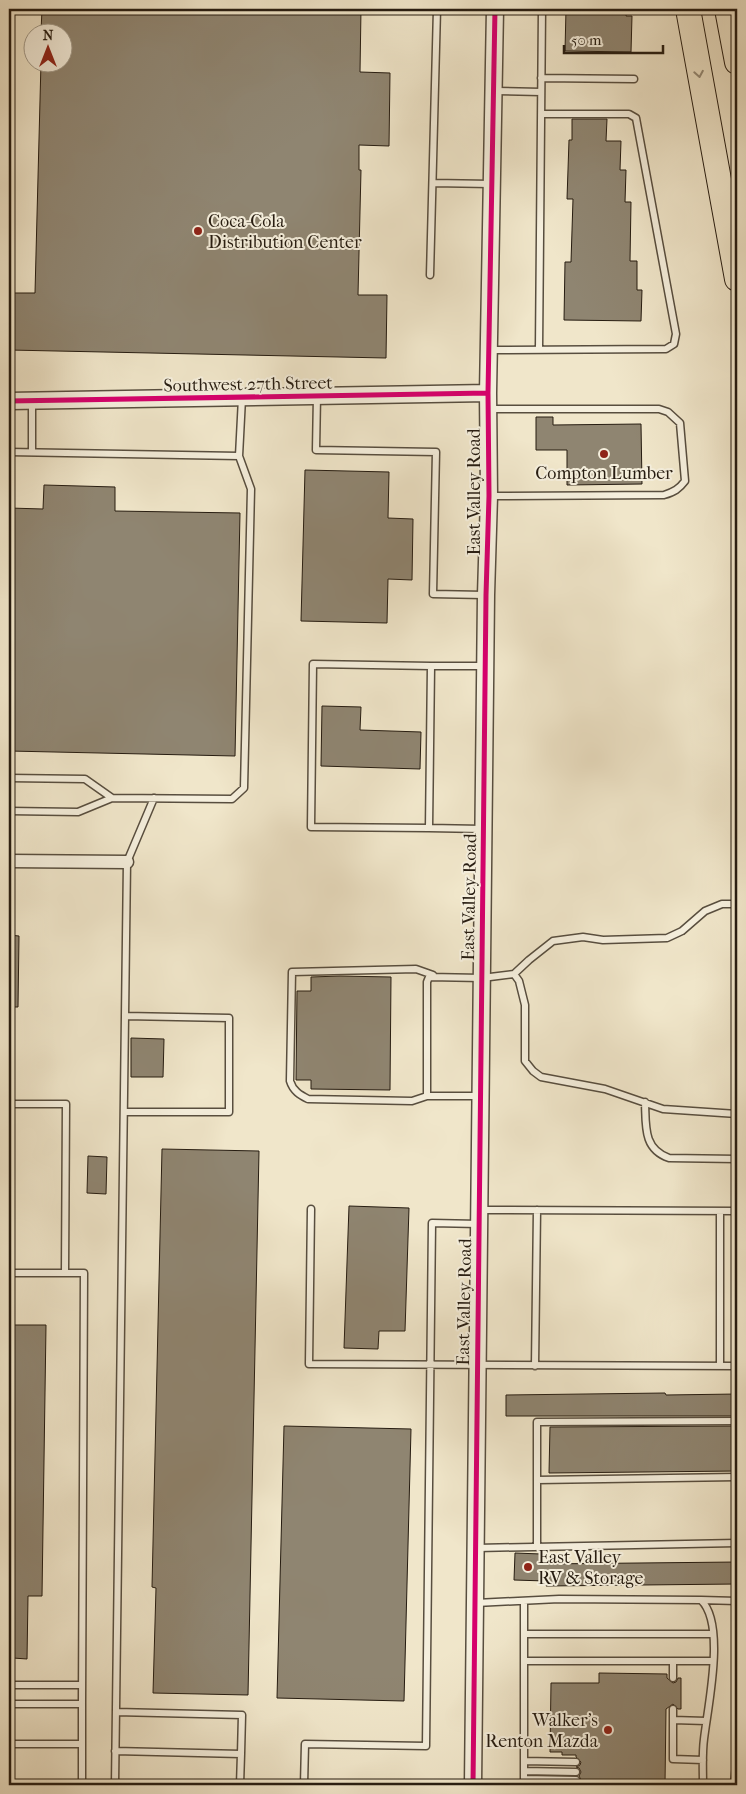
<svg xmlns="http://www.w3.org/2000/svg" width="746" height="1794" font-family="'IM FELL French Canon',serif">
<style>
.building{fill:#8f8571;stroke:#261c11}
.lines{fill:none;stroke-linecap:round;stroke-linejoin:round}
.service-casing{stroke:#584e3f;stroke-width:9}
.minor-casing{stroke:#584e3f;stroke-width:15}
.tertiary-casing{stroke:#584e3f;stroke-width:19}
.motorway-casing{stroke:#261c11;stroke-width:26}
.service{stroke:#f5efdd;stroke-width:6}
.minor{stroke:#f5efdd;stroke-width:12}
.tertiary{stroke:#f5efdd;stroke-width:16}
.motorway{stroke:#f0e6ca;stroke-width:24}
.cycleway-casing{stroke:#f5efdd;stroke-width:8}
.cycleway{stroke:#d6006c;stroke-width:5}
.oneway{stroke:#958b77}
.poi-dot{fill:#8f2418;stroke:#f5efdd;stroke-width:2}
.labels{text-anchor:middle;stroke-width:4;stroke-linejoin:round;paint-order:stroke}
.poi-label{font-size:18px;fill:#261c11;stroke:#f5efdd;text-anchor:start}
.street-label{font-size:18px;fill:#261c11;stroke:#f5efdd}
</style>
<rect width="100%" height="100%" fill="#f0e6ca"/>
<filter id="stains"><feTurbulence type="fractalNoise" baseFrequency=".004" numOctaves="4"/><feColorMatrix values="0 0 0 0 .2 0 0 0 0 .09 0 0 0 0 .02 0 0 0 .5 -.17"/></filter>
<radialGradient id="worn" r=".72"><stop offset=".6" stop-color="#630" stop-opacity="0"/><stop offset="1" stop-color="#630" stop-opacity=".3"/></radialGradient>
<!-- building -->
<path class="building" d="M42,9H361L360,72L390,73L389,146L359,145V170H361L358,295H387L386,358L9,350V293H35L41,62H62V32H41Z
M566,9H627L626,16H632L631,52L565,51Z
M572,119H607L606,141H621L620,170H626L625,202H631L630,261H637V290H642L641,321L564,320L565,262H571L573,199H567L569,140H572Z
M536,417H553V425L641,424L642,484L567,485V450H536Z
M305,470L389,472L388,518L413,519L412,580L388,579L387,623L301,621Z
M44,485L115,487V511L240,513L235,756L9,751V508L43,509Z
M322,706L361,707L360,730L421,732L420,769L321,766Z
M9,935L19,936L18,1007H9Z
M340,976L391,977L390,1090L311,1089V1080H296L297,991H311V977Z
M131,1038L164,1039L163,1077H131Z
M162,1149L259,1151L248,1695L153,1693L156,1588L152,1587Z
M88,1156L107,1157L106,1194L87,1193Z
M349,1206L409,1208L405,1331H379L378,1349L344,1348Z
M9,1325H46L42,1596H28L27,1659L13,1658L12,1655H9Z
M665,1393L666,1395L737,1394V1416H506V1395Z
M284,1426L411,1429L404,1701L277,1698Z
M737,1426V1471L549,1473L550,1427Z
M515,1553L541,1554V1564L737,1562V1584L546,1586V1581L514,1580Z
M599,1673L667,1674V1678L673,1683L676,1682L678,1678H681V1709H678L673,1704L666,1709L665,1785L579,1784L581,1780L579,1776L581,1772L579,1768L576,1767L580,1765L581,1762L576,1757V1755H562V1752H550L551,1683H599Z"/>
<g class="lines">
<defs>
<path id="service" d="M541,78L634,79
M495,91L541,92
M433,183L491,184
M430,275L437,9
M539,349L542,9
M490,350L666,349L674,344L676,334L636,118L629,114H541
M317,396L316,450L436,452L433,594L484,595
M488,409H659L668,412L680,423L685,481C679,489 674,492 664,495L490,496
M9,452L239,456
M32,452V401
M9,778L85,779L112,798L232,799L244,788L251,489L239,456L242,398
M9,811L78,812L112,798
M429,828L311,827L313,664L431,666
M482,829L429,828L431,666H485
M514,974L519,981L525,1005V1061L533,1071L541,1077L605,1089L663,1109L737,1114
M433,975L416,969L292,972L290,1081C293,1091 300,1095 308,1099L412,1101L427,1096H479
M427,1096V982L429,977L482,978L514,974L529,960L553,941L583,937L603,940L667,938L682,931L705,911L722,904H737
M645,1102C646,1126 643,1149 669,1158L737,1159
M9,1104H66L65,1273
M124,1112H229V1018L125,1016
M311,1209L309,1364L737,1366
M480,1210L737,1211
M720,1211V1366
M9,1273H84L82,1704
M535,1366L537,1210
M537,1480L737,1477
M537,1547V1422L737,1421
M477,1548L737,1543
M701,1600L737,1601
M476,1603L559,1599L701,1600C726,1624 708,1705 704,1739C702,1754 703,1770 703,1785
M524,1634H713
M524,1661H713
M673,1661V1678
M9,1685H82
M9,1704H82V1785
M673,1709V1759L703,1760
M673,1720L706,1721
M9,1744H82
M115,1751L241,1754L242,1715L116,1712
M524,1761L576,1762
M524,1771L576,1772
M524,1779L576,1780
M115,1785L127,862L154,798
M240,1785L241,1754
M304,1785L305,1744L426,1746L432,1223L479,1224
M524,1785V1602
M734,1785L737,1755"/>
<path id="minor" d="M9,861L127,862"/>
<path id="tertiary" d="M9,401L488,393
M473,1785L486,595L489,496L488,393L495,9"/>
<path id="motorway" d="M688,9L737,279
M727,9L737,62"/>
</defs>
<!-- service casing -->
<use href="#service" class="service-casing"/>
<!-- minor casing -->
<use href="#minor" class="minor-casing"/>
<!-- tertiary casing -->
<use href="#tertiary" class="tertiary-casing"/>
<!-- motorway casing -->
<use href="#motorway" class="motorway-casing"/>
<!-- service -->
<use href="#service" class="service"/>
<!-- minor -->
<use href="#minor" class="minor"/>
<!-- tertiary -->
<use href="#tertiary" class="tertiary"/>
<!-- motorway -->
<use href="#motorway" class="motorway"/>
<defs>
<path id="cycleway" d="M9,401L488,393
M473,1785L486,595L489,496L488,393L495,9"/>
</defs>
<!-- cycleway casing -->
<use href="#cycleway" class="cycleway-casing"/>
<!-- cycleway -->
<use href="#cycleway" class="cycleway"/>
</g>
<!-- one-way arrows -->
<defs><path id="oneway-chevron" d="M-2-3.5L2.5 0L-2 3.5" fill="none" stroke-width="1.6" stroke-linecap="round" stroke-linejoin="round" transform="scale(1.25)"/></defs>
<use class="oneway" href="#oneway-chevron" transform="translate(699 74) rotate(80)"/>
<!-- markers -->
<g class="poi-dot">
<circle cx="198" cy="231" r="5"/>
<circle cx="604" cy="454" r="5"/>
<circle cx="528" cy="1567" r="5"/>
<circle cx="608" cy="1730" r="5"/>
</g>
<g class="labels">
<!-- poi labels -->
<g class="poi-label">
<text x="208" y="227">Coca-Cola<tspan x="208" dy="21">Distribution Center</tspan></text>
<text x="604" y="479" text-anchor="middle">Compton Lumber</text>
<text x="538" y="1563">East Valley<tspan x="538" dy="21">RV &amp; Storage</tspan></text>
<text x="598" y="1726" text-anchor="end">Walker's<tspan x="598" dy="21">Renton Mazda</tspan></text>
</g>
<!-- street labels -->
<g class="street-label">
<text transform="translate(248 384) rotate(-1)" y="6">Southwest 27th Street</text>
<text transform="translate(474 492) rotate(-90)" y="6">East Valley Road</text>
<text transform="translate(469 897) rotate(-89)" y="6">East Valley Road</text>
<text transform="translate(464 1302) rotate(-89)" y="6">East Valley Road</text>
</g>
</g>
<!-- margin -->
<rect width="746" height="1794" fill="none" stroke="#f0e6ca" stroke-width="30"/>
<rect x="10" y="10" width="726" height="1774" fill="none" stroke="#261c11" stroke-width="2.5"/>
<rect x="15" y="15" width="716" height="1764" fill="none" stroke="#261c11"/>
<!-- north arrow -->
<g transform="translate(48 48)"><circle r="24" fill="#f5efdd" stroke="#a29b8b"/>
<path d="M0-4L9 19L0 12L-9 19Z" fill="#8f2418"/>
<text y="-8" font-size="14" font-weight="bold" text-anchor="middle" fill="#261c11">N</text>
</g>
<!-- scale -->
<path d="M564 45v8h99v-8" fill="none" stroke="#261c11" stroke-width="2.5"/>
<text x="571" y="45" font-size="15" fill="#261c11" stroke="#f5efdd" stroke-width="4" paint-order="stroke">50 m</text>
<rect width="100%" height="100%" filter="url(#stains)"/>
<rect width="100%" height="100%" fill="url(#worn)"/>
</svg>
